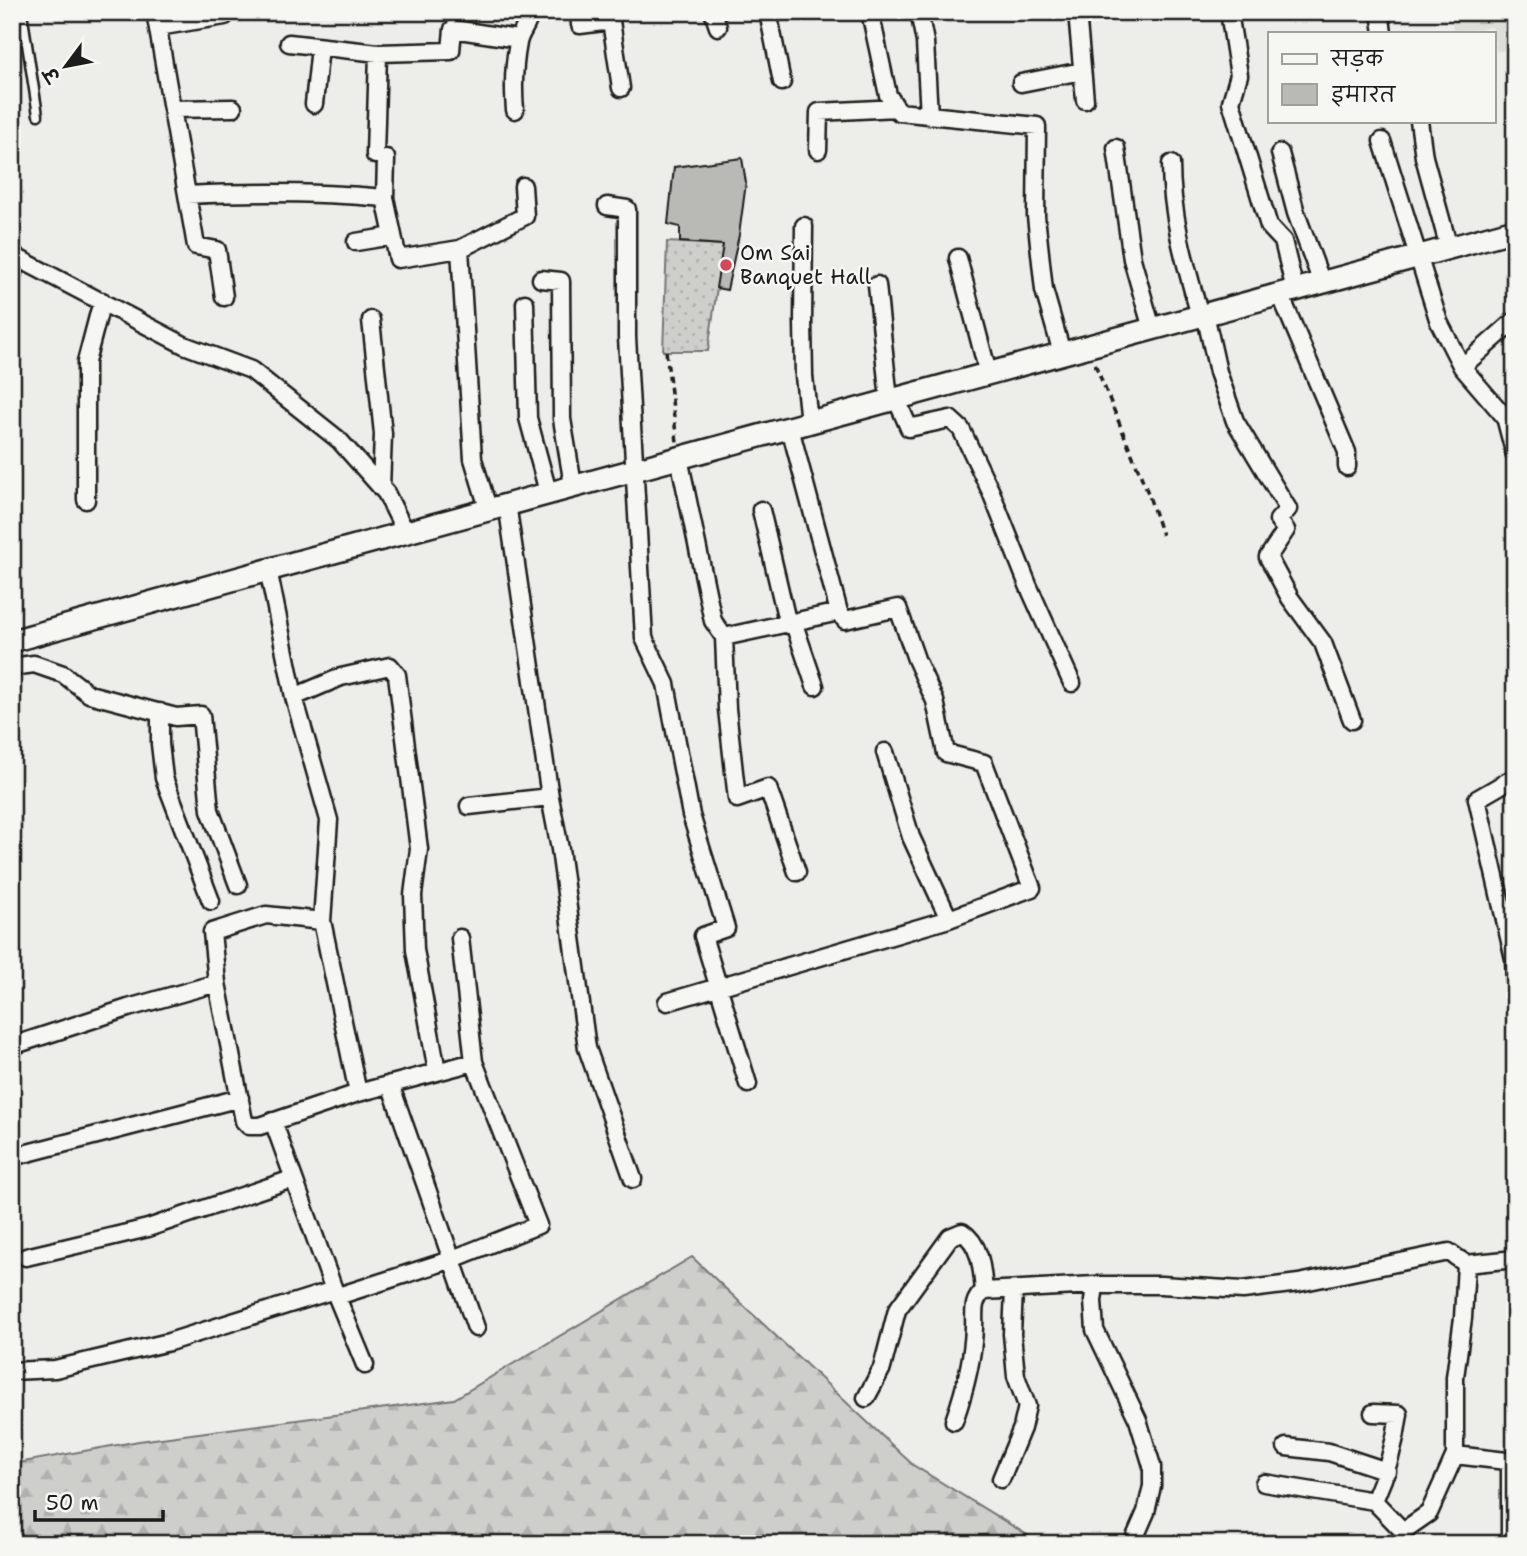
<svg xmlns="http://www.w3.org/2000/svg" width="1527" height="1556" font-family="'Shantell Sans','Playpen Sans Deva',sans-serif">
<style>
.built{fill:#ddddda}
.grass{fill:url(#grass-dots);stroke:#757574;stroke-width:2}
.forest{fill:url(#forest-firs);stroke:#757574;stroke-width:2}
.building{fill:#b9b9b6;stroke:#1c1c1c;stroke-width:2}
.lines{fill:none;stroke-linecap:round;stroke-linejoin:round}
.lane-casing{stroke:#1c1c1c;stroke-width:13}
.street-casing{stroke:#1c1c1c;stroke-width:21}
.secondary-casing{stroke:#1c1c1c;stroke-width:26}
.path{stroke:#1c1c1c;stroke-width:3.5;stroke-dasharray:7 5;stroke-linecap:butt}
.lane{stroke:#f6f6f2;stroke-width:8}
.street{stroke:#f6f6f2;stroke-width:16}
.secondary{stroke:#f6f6f2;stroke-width:21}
.poi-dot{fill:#d1495b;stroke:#f6f6f2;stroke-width:2.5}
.labels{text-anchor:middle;stroke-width:5;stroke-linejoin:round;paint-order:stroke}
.poi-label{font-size:21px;fill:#1c1c1c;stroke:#f6f6f2;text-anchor:start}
</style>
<defs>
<pattern id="grass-dots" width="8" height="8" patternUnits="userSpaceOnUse" patternTransform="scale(1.75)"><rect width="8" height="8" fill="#cececb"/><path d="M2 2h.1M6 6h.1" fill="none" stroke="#b0b0ae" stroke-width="1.8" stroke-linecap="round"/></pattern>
<pattern id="forest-firs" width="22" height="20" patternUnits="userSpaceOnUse" patternTransform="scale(1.75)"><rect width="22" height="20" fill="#cececb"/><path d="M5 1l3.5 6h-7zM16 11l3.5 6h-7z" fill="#b0b0ae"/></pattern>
</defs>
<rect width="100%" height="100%" fill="#edede9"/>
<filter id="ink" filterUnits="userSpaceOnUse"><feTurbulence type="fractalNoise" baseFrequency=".0143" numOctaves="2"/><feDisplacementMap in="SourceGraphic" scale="14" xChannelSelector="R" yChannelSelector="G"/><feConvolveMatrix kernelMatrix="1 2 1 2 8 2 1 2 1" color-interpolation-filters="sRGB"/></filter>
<g filter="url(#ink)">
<!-- built -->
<path class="built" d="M1449,12H1515V50L1496,51L1492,27L1454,33Z"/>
<!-- grass -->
<path class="grass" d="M667,242L723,245L708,351H663Z"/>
<!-- forest -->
<path class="forest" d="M692,1257L913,1465L1042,1544H12V1464L139,1441L454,1399Z"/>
<!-- building -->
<path class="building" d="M742,158L746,183L739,235L727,290L716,288L723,245L680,242V227L668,224L674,167Z"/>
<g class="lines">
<defs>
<path id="lane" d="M22,12L38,115"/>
<path id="street" d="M155,12L196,246L217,250L224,297
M579,12L580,25L611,21L621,88
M713,12L718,27
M768,12L782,82
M870,12L888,95L899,112L1037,126L1036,216L1044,290L1062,353
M919,12L925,42L929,116
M1077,12L1085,100
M1229,12L1239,75L1231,102L1269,226L1283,241L1295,290
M1380,12L1383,33
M158,27L225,16
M289,43L378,53L451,51L453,29L518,39
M1021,83L1082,71
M314,104L320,47
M172,109L233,108
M515,110C513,88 514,64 518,43C520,31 530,24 529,12
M1419,121L1424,157L1449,248
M1382,141L1439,322L1462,367L1505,417L1515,455
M1116,148L1132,259L1152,329
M818,150L819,112L897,108
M1280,153L1296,213L1322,283
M375,155L378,53
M386,158L385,198L398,259L460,249L473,459L488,508
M1171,164C1171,216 1186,266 1200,316
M187,195C253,192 319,192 385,198
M607,206L627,209V337L644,638L666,684L691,815L726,928L703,936L748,1084
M804,226L803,322L804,376L809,422
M356,242L393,236
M460,249L525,216L523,186
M12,255L184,345L251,370L339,440L386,493L405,531
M958,258L988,373
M12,276L17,257
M541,279L561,281L562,419L573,485
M877,285L889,400
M1280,294L1347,452V467
M525,303L528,418L548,492
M1205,314L1218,372L1235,421L1288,509L1278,520L1286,530L1268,557L1290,598L1323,643L1352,720
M371,320L383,434L381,488
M1462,367L1515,320
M896,398L909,428L950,419L961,429L991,492L1028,585L1072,683
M679,458L713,621L724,637L727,709L737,799L768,788L797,872
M86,500V362L102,301
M507,503L550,797L560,849L587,1048L633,1179
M761,510L788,625
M268,569L294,697L329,820L322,921L358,1093
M794,624L815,686
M724,637L839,612
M12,667L34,664L63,674L89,694L176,717L201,715L210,810L238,885
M294,697L341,677L390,666L397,675L419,849L413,895L415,950L437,1071
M160,712V744L164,778L211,901
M885,752L911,837L949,919
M1515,777L1477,799L1514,959L1515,981
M469,806L550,797
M322,921L266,915L212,932L217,983L244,1121L249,1126H260L358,1093L474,1062
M667,1002L949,919L1032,888L984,763L946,753L935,701L916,659L898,608L845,620L839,612L790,428
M12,1046L128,1008L217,983
M390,1084L476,1328
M273,1121L334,1290L365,1365
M12,1157L240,1098
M26,1257L148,1228L292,1179
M1095,1285L1093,1301L1095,1330L1138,1420L1152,1466V1486L1146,1512L1132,1544
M338,1296L450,1260L538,1225L474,1062L460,938
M12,1371L55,1369L169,1342L334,1290
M866,1398L882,1368L897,1310L950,1237L962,1232C981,1244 982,1270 984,1291
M1373,1413L1399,1414C1395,1446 1387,1472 1374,1501
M954,1421C965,1390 973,1360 974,1327C975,1313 971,1301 984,1291L1095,1285H1161L1243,1290L1299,1283L1449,1252L1466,1264L1515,1259
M1286,1447L1329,1452L1387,1471
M1455,1455L1515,1462
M1001,1479L1022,1428L1027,1406L1016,1376L1012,1334L1014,1290
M1264,1483L1374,1501L1403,1531
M1401,1544L1403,1531L1429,1513L1455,1455V1377L1463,1318L1466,1264
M1510,1544V1463"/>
<path id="secondary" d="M12,641C512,501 1014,369 1515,230"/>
</defs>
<!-- lane casing -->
<use href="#lane" class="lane-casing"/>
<!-- street casing -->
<use href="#street" class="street-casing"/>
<!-- secondary casing -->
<use href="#secondary" class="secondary-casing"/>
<!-- path -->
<path class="path" d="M666,351L677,442
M1095,364L1148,493L1162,535"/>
<!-- lane -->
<use href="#lane" class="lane"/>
<!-- street -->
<use href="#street" class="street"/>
<!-- secondary -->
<use href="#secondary" class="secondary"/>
</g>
</g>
<!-- markers -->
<circle class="poi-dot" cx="726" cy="265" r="7"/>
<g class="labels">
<!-- poi labels -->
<g class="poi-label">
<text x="740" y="260">Om Sai<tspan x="740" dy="24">Banquet Hall</tspan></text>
</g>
</g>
<!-- margin -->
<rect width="1527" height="1556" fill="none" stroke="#f6f6f2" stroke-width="42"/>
<rect x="21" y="21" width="1485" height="1514" fill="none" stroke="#1c1c1c" stroke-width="2.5" filter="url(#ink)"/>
<!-- legend -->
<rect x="1268" y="32" width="228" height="91" fill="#f6f6f2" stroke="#9f9f9c" stroke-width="2"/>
<rect x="1282" y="54" width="35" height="10" fill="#f6f6f2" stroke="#9f9f9c" stroke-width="2"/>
<text x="1331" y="66" font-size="21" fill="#1c1c1c">सड़क</text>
<rect x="1282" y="84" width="35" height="21" fill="#b9b9b6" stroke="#9f9f9c" stroke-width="2"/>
<text x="1331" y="102" font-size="21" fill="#1c1c1c">इमारत</text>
<!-- north arrow -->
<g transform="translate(66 66) rotate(238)" stroke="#f6f6f2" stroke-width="5" paint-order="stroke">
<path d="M0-5L12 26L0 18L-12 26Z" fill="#1c1c1c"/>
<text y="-10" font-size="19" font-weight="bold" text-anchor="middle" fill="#1c1c1c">उ</text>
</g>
<!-- scale -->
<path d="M35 1510v10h128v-10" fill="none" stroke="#1c1c1c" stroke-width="3.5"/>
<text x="46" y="1510" font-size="21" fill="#1c1c1c" stroke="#f6f6f2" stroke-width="5" paint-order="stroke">50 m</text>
</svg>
